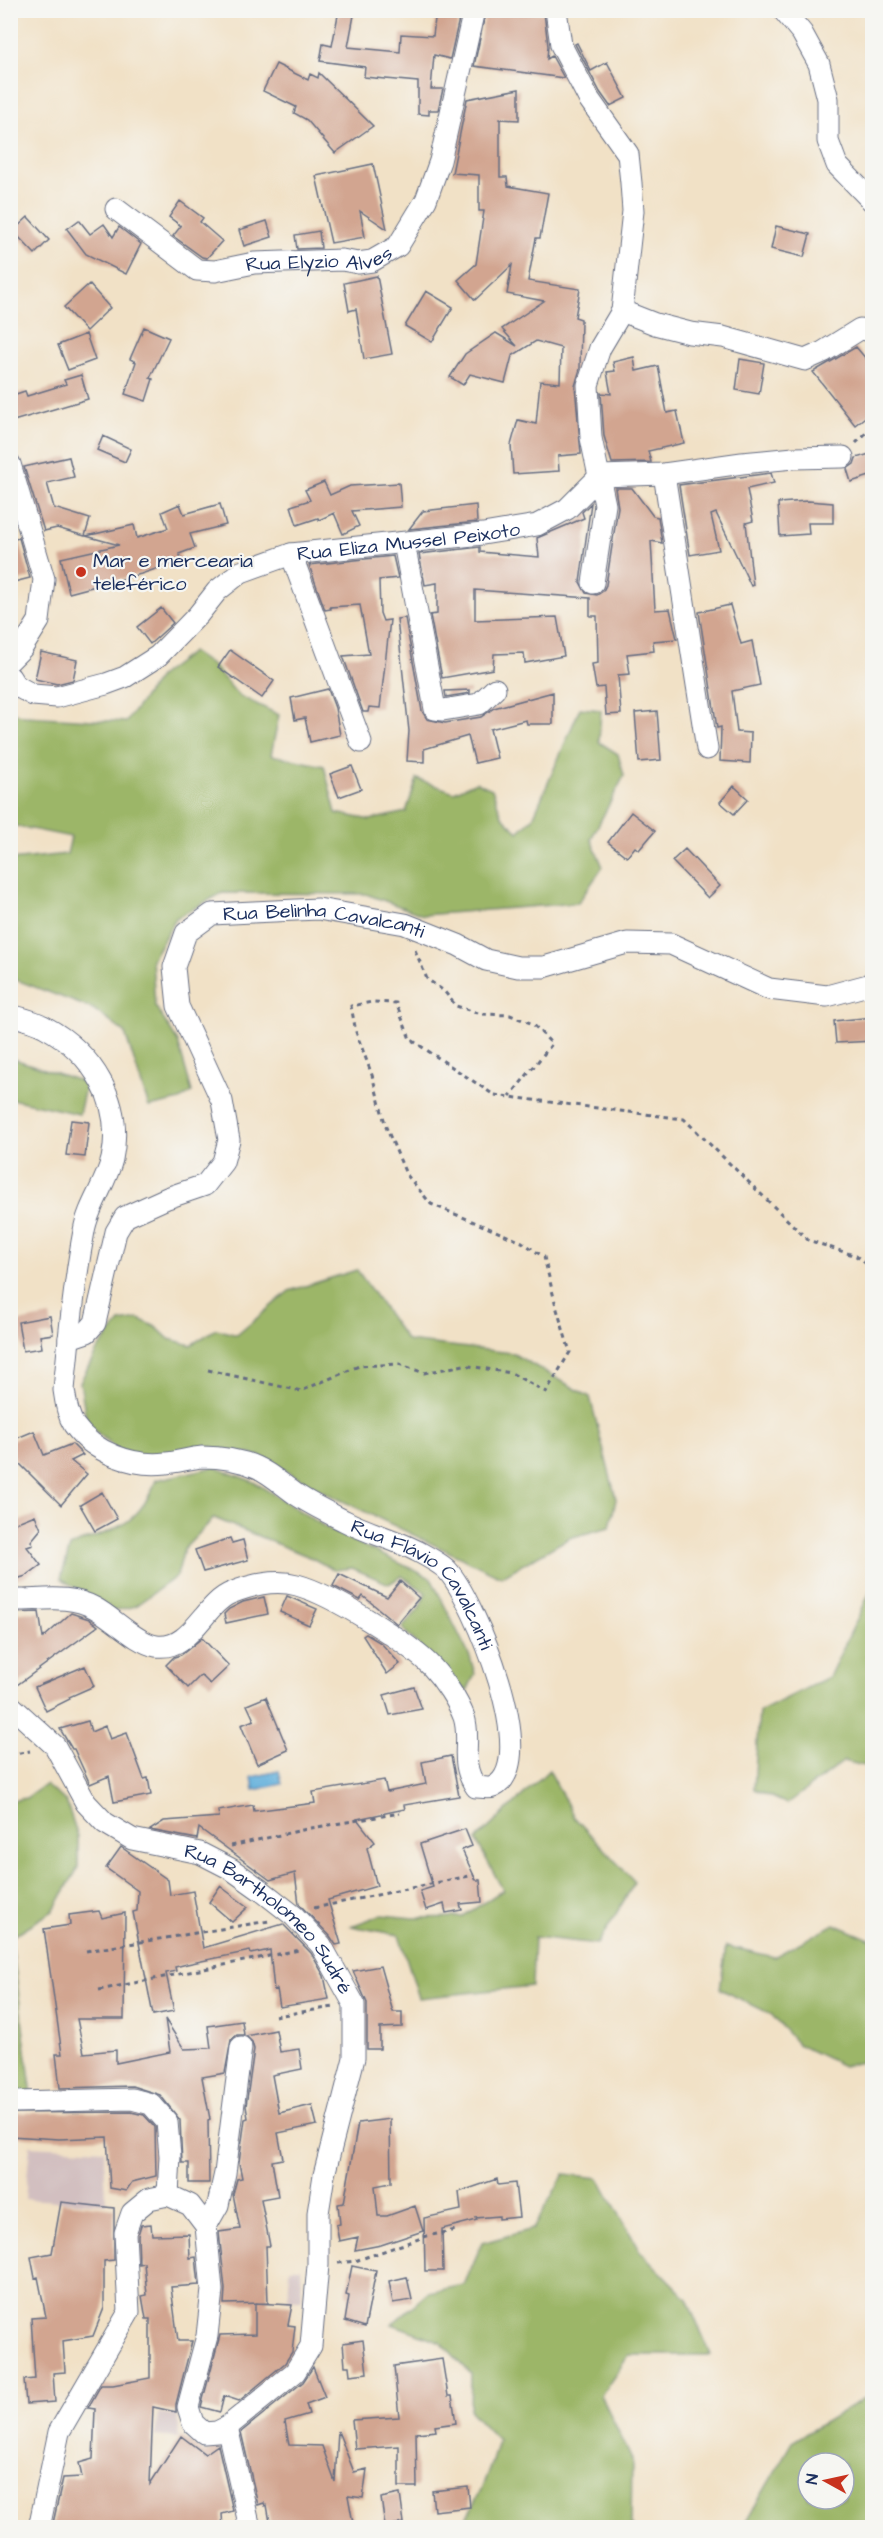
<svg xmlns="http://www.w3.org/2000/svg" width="883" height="2538" font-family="'Architects Daughter',sans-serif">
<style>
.industrial{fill:#d2bfc0}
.forest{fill:#9cb667;stroke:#5c7262;stroke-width:1.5;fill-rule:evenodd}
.water{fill:#61afdb;stroke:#3e6f9c;stroke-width:1.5}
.building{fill:#d2a590}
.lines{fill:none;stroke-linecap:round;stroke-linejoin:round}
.street-casing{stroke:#666d82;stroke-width:23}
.path{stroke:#666d82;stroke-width:3;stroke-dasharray:4.5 4.5;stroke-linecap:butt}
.street{stroke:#fff;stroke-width:21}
.poi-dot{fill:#c8321e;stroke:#f6f6f2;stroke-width:2}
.labels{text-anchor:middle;stroke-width:4.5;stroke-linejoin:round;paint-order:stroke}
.street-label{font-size:20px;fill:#1b2f5e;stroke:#f6f6f2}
.poi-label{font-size:20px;fill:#1b2f5e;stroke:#f6f6f2;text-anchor:start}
</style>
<rect width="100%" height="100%" fill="#f6f6f2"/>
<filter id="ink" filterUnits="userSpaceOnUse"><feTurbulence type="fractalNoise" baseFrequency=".0167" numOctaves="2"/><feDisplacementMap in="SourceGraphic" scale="12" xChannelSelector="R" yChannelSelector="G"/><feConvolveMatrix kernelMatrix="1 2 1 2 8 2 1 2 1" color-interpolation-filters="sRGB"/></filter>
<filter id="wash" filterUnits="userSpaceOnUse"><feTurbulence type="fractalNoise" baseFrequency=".008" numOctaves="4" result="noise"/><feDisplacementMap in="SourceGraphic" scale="24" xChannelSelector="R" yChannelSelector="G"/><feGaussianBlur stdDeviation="1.35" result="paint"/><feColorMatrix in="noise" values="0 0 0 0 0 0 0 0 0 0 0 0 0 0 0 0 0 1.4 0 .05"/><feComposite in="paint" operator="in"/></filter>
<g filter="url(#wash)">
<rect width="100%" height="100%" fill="#f1e1c6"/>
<!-- industrial -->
<path class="industrial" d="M30,2146L104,2150L106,2204L25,2199Z
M290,2268H301L302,2300H288Z
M158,2413L176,2415L179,2427L178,2438L155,2436Z"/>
<!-- forest -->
<path class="forest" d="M192,652L214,667L238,695L279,715L271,755L324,766L336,813L370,820L406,812L417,779L454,792L476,782L492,789L502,816L518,832L533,818L580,708L601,710L599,742L618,754L624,776L591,839L603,867L578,903L423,915L366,894L222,893L176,918L152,959L155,1006L178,1042L192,1092L180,1100L149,1107L125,1033L93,1009L11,978V860L67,854L71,837L11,825V712L25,716L126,722L159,677Z
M11,1058L86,1083L79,1114L11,1099Z
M357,1270L407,1341L512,1353L590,1397L616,1499L610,1527L569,1538L501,1577L326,1493L259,1456L206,1446L177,1454L145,1457L118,1450L87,1424L80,1382L98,1349L120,1322L139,1319L156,1327L169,1339L191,1345L216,1329L237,1335L289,1291Z
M214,1467L254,1482L330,1530L431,1578L470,1657L475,1674L467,1691L452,1682L402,1628L419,1609L426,1593L402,1576L389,1584L352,1568L334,1570L312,1558L214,1518L184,1549L177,1576L135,1606L110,1612L61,1578L70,1547C85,1538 103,1536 118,1527C137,1518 149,1499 156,1480Z
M872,1588V1768L844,1761L787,1804L754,1789L759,1712L829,1677Z
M549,1770L574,1817L635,1882L598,1944L534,1937L532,1986L419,1998L399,1935L351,1926L381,1915L414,1918L462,1917L503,1890L476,1840Z
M45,1785L66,1801L78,1836V1868L53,1911L11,1937L32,2095L11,2097V1801L26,1798Z
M834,1924L872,1940V2060L843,2066L797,2044L771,2014L720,1989L726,1946L774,1957Z
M564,2174L599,2178L640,2251L687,2299L711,2355H629L601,2395L632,2460L631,2524L633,2527H460C479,2499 490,2473 498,2440L470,2411L471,2374L441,2342L392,2324L429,2292L464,2285L482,2243L533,2229Z
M872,2393V2527H743L792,2442ZM808,2463H844V2499H808Z"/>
<!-- water -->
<path class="water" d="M279,1771L282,1784L254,1790L252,1777Z"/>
<g id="blocks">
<!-- building -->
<path class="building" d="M339,10H355L348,47L400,52L401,34L433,36L436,10H461L450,59L434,55L431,89H443L438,110H429V115L418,114V82L364,77L365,67L320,61L323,44L332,46Z
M486,10L544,13L548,46L547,59L552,56L564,78L474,66Z
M577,43L591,71L607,62L626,98L610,106L600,92L575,44Z
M276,64L308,80L310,74L318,78L319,73L373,126L335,153L307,120L294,113L296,107L263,91Z
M519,89V120L500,119V177H507L508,186L548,193L540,238H536L528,281L580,289L575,317L581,319L580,369L575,386L581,454L558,456L559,471L513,474L511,445L518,420L536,424L540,381L560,383L561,348L536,341L512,356L505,383L470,374L463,385L450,377L465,354L496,333L517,346L502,329L544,301L507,294L512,265L475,300L458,280L476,264L484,211H479V175L452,173L467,99Z
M373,164L387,229L360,211L365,237L331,243L316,176Z
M180,201L203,218L200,222L222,241L207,258L202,257L173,236L181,226L169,217Z
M28,217L49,240L35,254L13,231Z
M79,220L90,234L104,224L113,237L119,227L141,244L126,274L86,254L67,229Z
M267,221L272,237L244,246L239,230Z
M776,226L810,234L804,257L771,249Z
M319,231L321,248L297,249L295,235Z
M377,276L392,354L364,359L356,309L349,311L344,283Z
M89,284L110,308L86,331L64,307Z
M426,291L453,307L432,342L405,326Z
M144,327L169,338L150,378L153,379L146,401L125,394L136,362L130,359Z
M86,334L95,360L68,370L58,345Z
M856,347L873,367V411L855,425L813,372Z
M634,357L636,371L658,366L667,413L677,411L684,443L648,451L651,462L612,463L604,436L601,393L611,394L607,372L615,371L613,362Z
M740,359L764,363L759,394L736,390Z
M81,375L88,399L10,422V396L25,391L27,396L66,384L64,380Z
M103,436L131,449L125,462L97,450Z
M873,453V475L851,482L847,469L854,464L856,458Z
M69,457L74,477L47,483L54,508L90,519L85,536L57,528L44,531L24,467Z
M771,473L774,483L747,489L753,521L746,523L753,585L751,586L716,513L711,515L719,550L690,555L679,485Z
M324,482L330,495L350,486L399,483L401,507L352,511L359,526L343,534L334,513L319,520L318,518L297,525L291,506L310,500L305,490Z
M615,488H632L653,516L658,517L662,543L651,541L655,610L670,609L677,639L653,641L654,651L627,654L630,674L618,675L621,714L606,715L604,687L596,688L592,664L598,663L597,616H590V598L475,590V620L557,617L564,656L525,663L524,653L494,654L493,669L442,678L430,615L437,614V583L425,585L419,554L480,547V552L539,557L537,538L584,518L582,512L591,503L580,582L586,593L597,595L603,591L606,585L618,507Z
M808,501L833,503V523H808L809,534L780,536L778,503Z
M180,504L184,514L220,504L226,525L190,534L195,548L179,554L182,560L141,574L69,593L61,558L119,545L86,536L134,525L137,538L168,528L162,512Z
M476,505L477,522L409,529L423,511Z
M19,538L30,578L10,583V540Z
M393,556L398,578L379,580L380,613L383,621L390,620L380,708L369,707L368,712H363L343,656L369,654L360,605L330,607L331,609L325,610L309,565Z
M730,605L741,644L752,641L760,685L732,691L737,732L751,733L750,763L720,761L721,727L717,728L699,612Z
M161,608L173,623L150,644L137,627Z
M405,618L422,711L427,719L445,723L481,717L494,708L553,692V724H527L526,720L490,729L497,758L475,763L468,736L424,749V762L407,761L409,731L397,619Z
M230,650L274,681L262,698L218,667Z
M41,652L77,660L73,680L57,684L35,679Z
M328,689L335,708L340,735L310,742L305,718L295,720L291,698Z
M470,690V693L446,697L445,691Z
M657,711L661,760L639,762L635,713Z
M352,766L361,789L339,797L330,774Z
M734,786L748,799L734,814L720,802Z
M631,812L655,831L639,850L635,847L627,857L608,842Z
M685,849L720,886L708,898L672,861Z
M873,1017V1041L836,1043L834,1021Z
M71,1120L89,1122L85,1157L66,1155Z
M50,1316L53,1334L40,1336L42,1348L23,1351L18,1322Z
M34,1431L44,1455L72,1444L83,1455L71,1461L87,1474L61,1505L15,1459L10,1449V1441Z
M102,1492L117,1519L95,1531L80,1505Z
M35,1515L41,1529L31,1541L33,1545L27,1547L41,1565L26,1576L10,1581V1525Z
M230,1538L232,1543L243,1540L248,1560L203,1572L195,1550Z
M339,1574L387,1597L400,1581L419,1598L397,1624L363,1596L360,1600L333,1586Z
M287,1596L317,1609L309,1625L280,1612Z
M264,1597L268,1614L226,1623L224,1614L229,1609L243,1602Z
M39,1612L43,1638L71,1613L89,1619L98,1626L10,1690V1613Z
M366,1634L381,1643L400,1664L387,1674L363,1636Z
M202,1638L229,1666L210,1684L201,1675L188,1688L166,1665L174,1657L181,1655Z
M85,1666L94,1686L69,1697L70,1699L46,1711L35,1687Z
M414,1687L422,1709L390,1715L384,1695Z
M266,1697L288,1750L257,1764L241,1725L254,1720L247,1705Z
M88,1721L91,1732L105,1726L110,1739L127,1733L144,1779L148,1778L151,1795L114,1802L109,1776L90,1784L74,1749H72L60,1729Z
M451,1756L459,1796L404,1805L405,1809L357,1819L375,1842L367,1848L377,1886L328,1900L341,1944L336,1945L330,1936L299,1904L295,1873L270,1880L199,1828L197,1839L150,1830L164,1821L219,1817L218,1811L253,1805L254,1811L315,1803L313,1792L384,1780L387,1792L426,1784L422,1762Z
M465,1829L472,1846L462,1850L476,1880H480L482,1902L460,1904L462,1910L446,1913L444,1904L426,1910L420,1891L433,1887L420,1844Z
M121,1847L168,1880L170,1895L193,1891L203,1948L283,1924L311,1953L324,1976L329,1999L280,2007L277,1989L274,1990L270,1950L251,1954L250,1951L187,1964L175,1967L176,1971L166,1973L174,2011L153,2015L133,1912L137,1911L138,1891L106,1868Z
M220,1886L248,1907L232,1922L209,1902Z
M99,1911L102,1918L125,1913L124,2019H77L84,2053L116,2050V2063L170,2052L165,2019L184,2049L211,2048L208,2026L242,2021L244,2035H237L231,2040L225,2073L202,2077L210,2119L208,2120L209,2183H189V2163H182L180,2120L160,2095L132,2086L60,2088L56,2054H62L44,1929L70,1925L69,1915Z
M380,1966L393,2012H402V2027L380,2028V2049H367V2003L353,1971Z
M276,2030L280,2052L299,2049L302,2069L272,2075L279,2113L312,2105L317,2125L278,2133L283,2159L272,2161L278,2196L261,2199L270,2246H266L268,2303L224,2304L225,2289L219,2232L240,2229L233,2194L237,2179L242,2178L239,2163L245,2119L248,2118L246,2106L254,2049L252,2042L246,2036Z
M131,2112L144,2115L155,2127L156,2176L132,2182L126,2191L110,2188L107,2137L59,2139L10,2136V2113Z
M390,2119L391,2183L375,2186L378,2216H387L415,2206L423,2231L381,2245L355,2250L358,2237L339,2241L336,2225L340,2224L338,2204L344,2203L358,2123Z
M497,2179L498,2185L515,2183L519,2217L499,2219V2216L476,2218L477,2220L442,2229L443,2271H425L424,2218L461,2210L459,2192Z
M61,2202L114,2208V2260L104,2261V2308L93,2336L63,2341L65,2372L53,2373L55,2402L26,2404L24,2380L35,2379L31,2318L46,2317L38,2277L35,2278L31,2257L52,2253Z
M151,2224L152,2235L189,2234L190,2258L196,2257L199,2285L171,2287L178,2341H192L176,2404V2412L153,2407L150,2484L181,2436L205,2454L218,2445L233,2511L222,2514L223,2528H52L63,2478L82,2477L79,2463L93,2459L95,2409L88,2408L101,2385H113L150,2378V2319H146L142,2296L147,2295L144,2263L139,2264L138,2235L141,2225Z
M352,2266L376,2271L365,2327L345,2321L349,2296L346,2295Z
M407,2277L412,2300L393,2303L389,2281Z
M255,2303L292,2305L288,2325L295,2326L292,2352L285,2363L239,2401L224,2396L220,2412L201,2407L220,2335L255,2334Z
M363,2340L367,2373L350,2375L349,2366H345L343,2343Z
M442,2359L448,2396H452L456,2423L435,2426L436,2431L416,2433L417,2487H399V2446L355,2449L352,2420L399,2417L394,2366Z
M313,2367L325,2397L306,2404L309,2414L285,2421L289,2445L322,2446L335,2482L338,2431L354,2472L367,2469L363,2498L348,2496L354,2528H271L267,2505L265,2506L264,2503L258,2505L241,2432L303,2382Z
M468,2487L470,2507L434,2511L432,2491Z
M400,2494L404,2523L385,2526L381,2498Z"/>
</g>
</g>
<g filter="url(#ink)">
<use href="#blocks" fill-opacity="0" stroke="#666d82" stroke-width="1.5"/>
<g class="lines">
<defs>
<g id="street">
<path d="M556,10L561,45L589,99L628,154L631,183L633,211L622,311L600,348L588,385L591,438L605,505L593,583"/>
<path d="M783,10L802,33L819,64L828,99V141L837,165L872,201"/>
<path id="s1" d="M116,209L197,270L215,271L254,263L342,260L358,263L372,261L398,246L426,200L440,161L474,10"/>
<path d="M622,311L655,324L690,333L723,337L805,360L823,352L860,329L872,331"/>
<path d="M10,464L44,579L39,621L22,648L10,660"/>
<path d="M664,474L707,749"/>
<path d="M404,543L435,709L443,710L479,704L495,689"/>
<path d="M291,554L361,742"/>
<path id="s2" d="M10,677L15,685L33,695L57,697L106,684L125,677L158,656L198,615L217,591L241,572L291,554L483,534L537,525L567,509L600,476L664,474L742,463L794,458L843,457"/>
<path id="s3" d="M10,1015C22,1018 35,1021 45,1027C93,1053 124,1103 112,1159C106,1184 88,1206 84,1231C74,1284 69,1337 64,1390C66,1402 67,1414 74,1425C94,1453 133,1467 166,1463C178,1462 190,1458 202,1457C219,1457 240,1460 256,1467C270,1473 284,1486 297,1495C312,1505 329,1513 345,1521C368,1533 394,1539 417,1551C426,1556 440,1563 447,1570C474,1599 543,1764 493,1787C488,1789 481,1787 476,1787C458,1761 472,1742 464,1717C458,1701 444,1680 432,1667C408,1642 331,1594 297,1585C276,1579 251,1585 231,1593C204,1604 191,1651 156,1646C137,1643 112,1617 95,1608C68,1593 39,1601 10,1600"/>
<path id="s4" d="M69,1338L87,1332L95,1323L116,1232L125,1217L167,1198L205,1185L223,1162L229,1140L222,1101L178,1006L174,967L186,933L212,914L318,909L405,924L458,945L486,960L518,967H544L627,943L671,944L769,989L827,996L868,985L872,982"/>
<path id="s5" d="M10,1705L55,1746L86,1803L105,1823L132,1839L200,1853L231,1869L262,1891L294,1916L321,1945L354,2004V2058L324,2175L318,2213V2265L311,2346L295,2372L227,2427L217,2432L204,2433L193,2423L188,2407L207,2336L212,2290L206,2226L190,2205L168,2195L149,2199L132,2213L125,2233L129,2312L59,2432L39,2528"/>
<path d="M16,2102L132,2099L151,2104L167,2122L170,2156L168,2195"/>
<path d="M206,2226L218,2205L225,2173L241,2047"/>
<path d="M227,2427L250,2528"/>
</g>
</defs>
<!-- street casing -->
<use href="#street" class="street-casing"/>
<!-- path -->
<path class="path" d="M856,443L872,427
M415,950L427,979L444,991L456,1006L481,1014L510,1015L533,1024L552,1044L510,1096
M208,1370L301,1391L359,1366L399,1364L424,1373L464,1365L511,1373L546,1392L570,1352L556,1306L544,1257L522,1242L431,1204L406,1174L386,1127L372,1075L356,1032L351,1006L372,1002L396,1003L410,1039L494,1095L684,1119L808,1240L856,1256L872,1268
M10,1755L30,1751
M231,1846L311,1828L400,1813
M314,1908L474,1875
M86,1951L269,1921
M99,1990L299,1950
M275,2016L334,2007
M338,2263L355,2261L427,2236L456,2230"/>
<!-- street -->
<use href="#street" class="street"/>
</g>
</g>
<!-- markers -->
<circle class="poi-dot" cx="81" cy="572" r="6"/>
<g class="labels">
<!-- street labels -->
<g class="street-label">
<text dy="7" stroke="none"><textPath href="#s1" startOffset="225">Rua Elyzio Alves</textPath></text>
<text dy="7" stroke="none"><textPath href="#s2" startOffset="454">Rua Eliza Mussel Peixoto</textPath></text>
<text dy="7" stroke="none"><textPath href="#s4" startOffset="645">Rua Belinha Cavalcanti</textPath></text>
<text dy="7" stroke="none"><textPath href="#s3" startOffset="876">Rua Flávio Cavalcanti</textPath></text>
<text dy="7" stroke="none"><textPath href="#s5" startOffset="350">Rua Bartholomeo Sudré</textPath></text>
</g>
<!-- poi labels -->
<g class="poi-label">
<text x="93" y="567">Mar e mercearia<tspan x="93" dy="23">teleférico</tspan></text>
</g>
</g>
<!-- margin -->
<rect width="883" height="2538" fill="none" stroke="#f6f6f2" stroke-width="36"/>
<!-- north arrow -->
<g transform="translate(826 2481) rotate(278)"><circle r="28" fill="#f6f6f2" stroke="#9ea6b7" stroke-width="1.5"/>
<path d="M0-4.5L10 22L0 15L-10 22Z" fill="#c8321e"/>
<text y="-9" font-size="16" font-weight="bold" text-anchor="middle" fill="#1b2f5e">N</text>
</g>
</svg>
